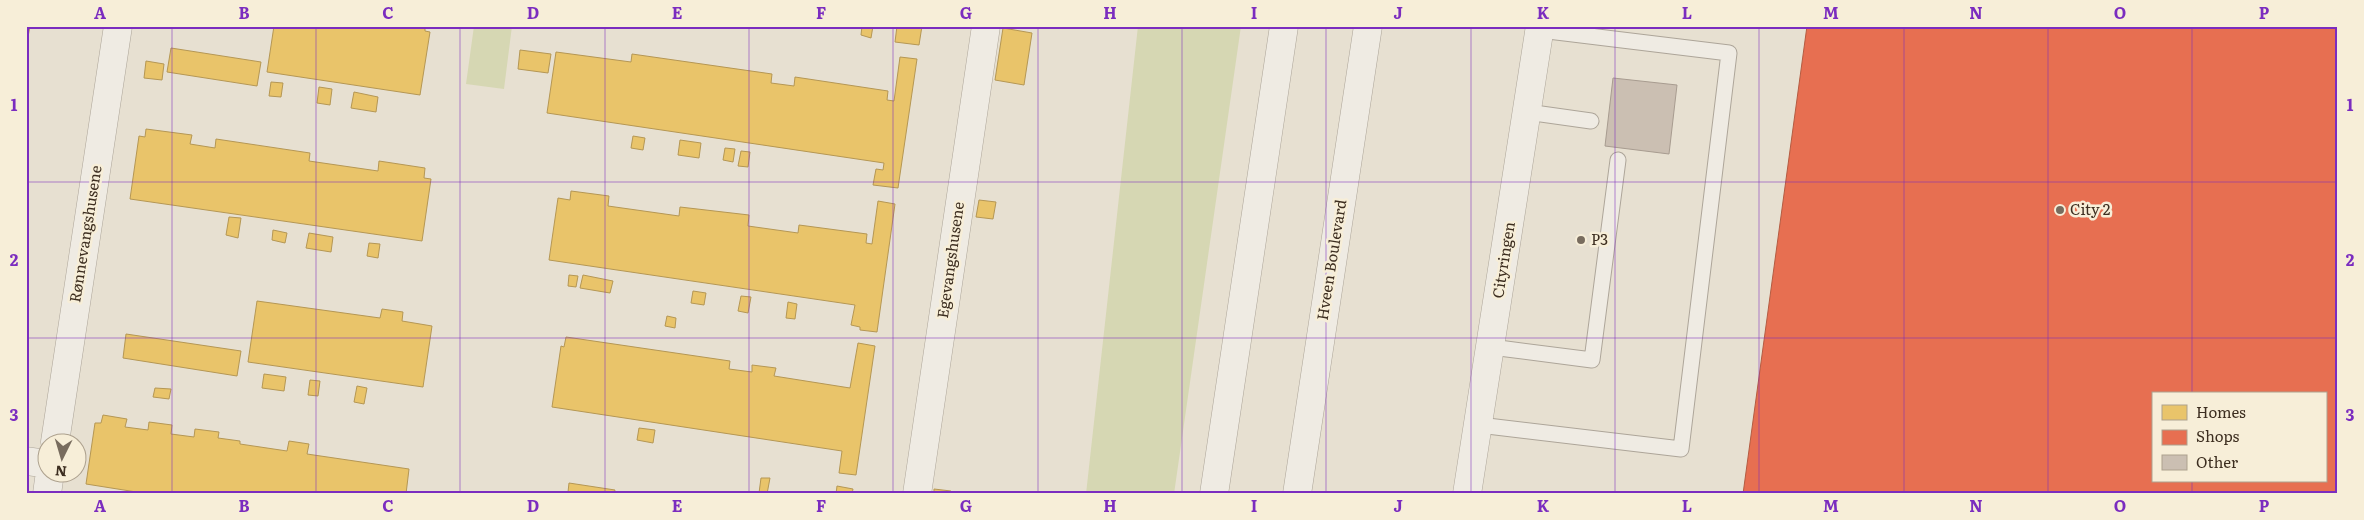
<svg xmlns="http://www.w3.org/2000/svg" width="2364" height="520" font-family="Literata,serif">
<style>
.green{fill:#d6d7b3}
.homes{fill:#e9c46a;stroke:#b59754}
.shops{fill:#e76f51;stroke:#b45c42;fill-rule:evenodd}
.building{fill:#cbbfb2;stroke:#a89c90}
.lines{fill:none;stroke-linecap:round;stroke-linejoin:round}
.service-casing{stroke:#ada599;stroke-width:17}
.minor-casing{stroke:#ada599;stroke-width:29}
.tertiary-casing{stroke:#ada599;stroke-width:29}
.service{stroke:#efebe3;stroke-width:15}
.minor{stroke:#efebe3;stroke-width:28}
.tertiary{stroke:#efebe3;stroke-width:28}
.grid{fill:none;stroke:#7b2cbf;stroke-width:1;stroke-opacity:0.55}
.poi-dot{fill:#786c5e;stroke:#f7eed8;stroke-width:2}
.labels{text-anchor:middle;stroke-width:5;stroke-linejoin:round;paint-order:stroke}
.poi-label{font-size:15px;fill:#3d2e20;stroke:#f7eed8;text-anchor:start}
.street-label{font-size:15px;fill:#3d2e20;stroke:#f7eed8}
.neatline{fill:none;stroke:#7b2cbf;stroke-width:2}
.grid-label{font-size:16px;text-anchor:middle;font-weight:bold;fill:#7b2cbf}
</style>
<rect width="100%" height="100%" fill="#e7e0d1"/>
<!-- green -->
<path class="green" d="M474,26H512L504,89L466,84Z
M1138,26H1241L1174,494H1086Z"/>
<!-- homes -->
<path class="homes" d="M26,26H30L26,48Z
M274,26H425V31L430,32L420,95L267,72Z
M862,26H873L871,38L861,35Z
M897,26H922L919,45L895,42Z
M1003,28L1032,33L1024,85L995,80Z
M171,48L261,62L257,86L167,72Z
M520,50L551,54L548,73L518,69Z
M556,52L631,62L632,54L772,74L771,83L794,86L795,77L888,91L887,100L894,101L900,57L917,59L898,188L873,185L876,169L883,170L884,163L547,113Z
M146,61L164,64L162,80L144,78Z
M271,82L283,83L281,97L269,96Z
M319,87L332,89L330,105L317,103Z
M354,92L378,97L376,112L351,108Z
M146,129L192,135L190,144L215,148L216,139L310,153L309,161L378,171L379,161L425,168L424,178L431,179L422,241L130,199L139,136L145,137Z
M633,136L645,138L643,150L631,148Z
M680,140L701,143L699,158L678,155Z
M725,148L735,149L733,162L723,160Z
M741,151L750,152L748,167L738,166Z
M571,191L609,196L608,206L679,216L680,207L749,215L748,226L798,233L799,225L867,234L866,243L872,244L878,201L895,204L877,332L860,330V327L851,325L855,305L549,260L558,198L570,200Z
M979,200L996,202L993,219L976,217Z
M229,217L241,218L238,238L226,235Z
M273,230L287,233L285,243L272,240Z
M309,233L333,237L331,252L306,248Z
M369,243L380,244L378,258L367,256Z
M569,275L578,276L576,287L568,286Z
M583,275L613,281L610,293L580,288Z
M693,291L706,293L704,305L691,303Z
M741,296L751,297L748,313L738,311Z
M257,301L380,318L382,309L403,312L402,321L432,326L423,387L248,362Z
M788,302L797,304L795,319L786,318Z
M667,316L676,318L675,328L665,326Z
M126,334L241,351L237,376L123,358Z
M566,337L730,361L729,369L752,372V365L776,368L774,376L850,388L858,343L875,346L856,475L839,473L842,451L552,407L561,346L564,347Z
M264,374L286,377L284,391L262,388Z
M310,380L320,381L318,396L308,395Z
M357,386L367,388L364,404L354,402Z
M155,388L171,389L169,399L153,397Z
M103,415L127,419L125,427L148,430L149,422L172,425L171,434L194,437L195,429L219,432L218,438L240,441V444L287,451L289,441L309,444L307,454L409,469L406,494H149L86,484L95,423H101Z
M639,428L655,430L653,443L637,440Z
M761,478H770L767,494L759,493Z
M569,483L615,490L614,494H562L568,492Z
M837,486L853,489L852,494H836Z
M934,489L951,491V494H934Z"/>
<!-- shops -->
<path class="shops" d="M1807,26H2338V494H1743ZM2153,394H2325V481H2153Z"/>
<!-- building -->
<path class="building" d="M1613,78L1677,85L1669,154L1605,146Z"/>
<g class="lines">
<defs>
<path id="service" d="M1527,112L1591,121
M1491,347L1592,360L1618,160
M1479,425L1681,449L1729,53L1540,30"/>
<path id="minor" d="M55,442L118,26
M26,461L48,464
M47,494L50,472
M917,494L986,26
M1467,494L1540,26"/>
<path id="tertiary" d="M1214,494L1284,26
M1297,494L1368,26"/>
</defs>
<!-- service casing -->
<use href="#service" class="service-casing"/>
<!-- minor casing -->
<use href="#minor" class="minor-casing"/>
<!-- tertiary casing -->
<use href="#tertiary" class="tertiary-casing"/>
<!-- service -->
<use href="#service" class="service"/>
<!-- minor -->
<use href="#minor" class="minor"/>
<!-- tertiary -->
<use href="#tertiary" class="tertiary"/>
</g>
<!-- grid -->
<path class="grid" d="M172,26V494M316,26V494M460,26V494M605,26V494M749,26V494M893,26V494M1038,26V494M1182,26V494M1326,26V494M1471,26V494M1615,26V494M1759,26V494M1904,26V494M2048,26V494M2192,26V394M26,182H2338M26,338H2338M2192,481V494"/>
<!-- markers -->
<g class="poi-dot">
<circle cx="2060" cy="210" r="5"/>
<circle cx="1581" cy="240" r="5"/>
</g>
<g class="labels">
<!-- poi labels -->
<g class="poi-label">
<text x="2070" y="215">City 2</text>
<text x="1591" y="245">P3</text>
</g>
<!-- street labels -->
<g class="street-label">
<text transform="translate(86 234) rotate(-81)" y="5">Rønnevangshusene</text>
<text transform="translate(951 260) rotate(-82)" y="5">Egevangshusene</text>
<text transform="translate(1332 260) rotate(-81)" y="5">Hveen Boulevard</text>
<text transform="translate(1504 260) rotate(-81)" y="5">Cityringen</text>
</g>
</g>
<!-- border -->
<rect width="2364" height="520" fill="none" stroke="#f7eed8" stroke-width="55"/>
<!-- legend -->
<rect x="2152" y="392" width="175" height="90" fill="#f7eed8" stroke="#ada18e"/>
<rect x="2162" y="405" width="25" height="15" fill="#e9c46a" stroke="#ada18e"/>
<text x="2196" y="418" font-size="15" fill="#3d2e20">Homes</text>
<rect x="2162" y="430" width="25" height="15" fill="#e76f51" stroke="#ada18e"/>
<text x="2196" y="442" font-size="15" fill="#3d2e20">Shops</text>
<rect x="2162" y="455" width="25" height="15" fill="#cbbfb2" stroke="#ada18e"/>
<text x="2196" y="468" font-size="15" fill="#3d2e20">Other</text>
<!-- north arrow -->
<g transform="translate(62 458) rotate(185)"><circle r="24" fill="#f7eed8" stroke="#ada18e"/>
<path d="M0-4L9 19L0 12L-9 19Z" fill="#786c5e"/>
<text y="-8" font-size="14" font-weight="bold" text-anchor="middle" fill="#3d2e20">N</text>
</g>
<rect x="28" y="28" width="2308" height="464" class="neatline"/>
<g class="grid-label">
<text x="100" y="19">A</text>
<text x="244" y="19">B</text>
<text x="388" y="19">C</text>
<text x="533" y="19">D</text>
<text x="677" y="19">E</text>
<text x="821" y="19">F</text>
<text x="966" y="19">G</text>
<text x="1110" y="19">H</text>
<text x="1254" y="19">I</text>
<text x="1398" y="19">J</text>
<text x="1543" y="19">K</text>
<text x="1687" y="19">L</text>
<text x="1831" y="19">M</text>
<text x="1976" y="19">N</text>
<text x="2120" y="19">O</text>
<text x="2264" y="19">P</text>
<text x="14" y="111">1</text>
<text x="2350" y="111">1</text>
<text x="14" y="266">2</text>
<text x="2350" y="266">2</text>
<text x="14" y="421">3</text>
<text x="2350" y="421">3</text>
<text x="100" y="512">A</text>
<text x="244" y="512">B</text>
<text x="388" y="512">C</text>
<text x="533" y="512">D</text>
<text x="677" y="512">E</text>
<text x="821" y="512">F</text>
<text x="966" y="512">G</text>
<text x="1110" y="512">H</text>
<text x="1254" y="512">I</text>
<text x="1398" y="512">J</text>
<text x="1543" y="512">K</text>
<text x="1687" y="512">L</text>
<text x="1831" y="512">M</text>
<text x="1976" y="512">N</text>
<text x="2120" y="512">O</text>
<text x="2264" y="512">P</text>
</g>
</svg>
